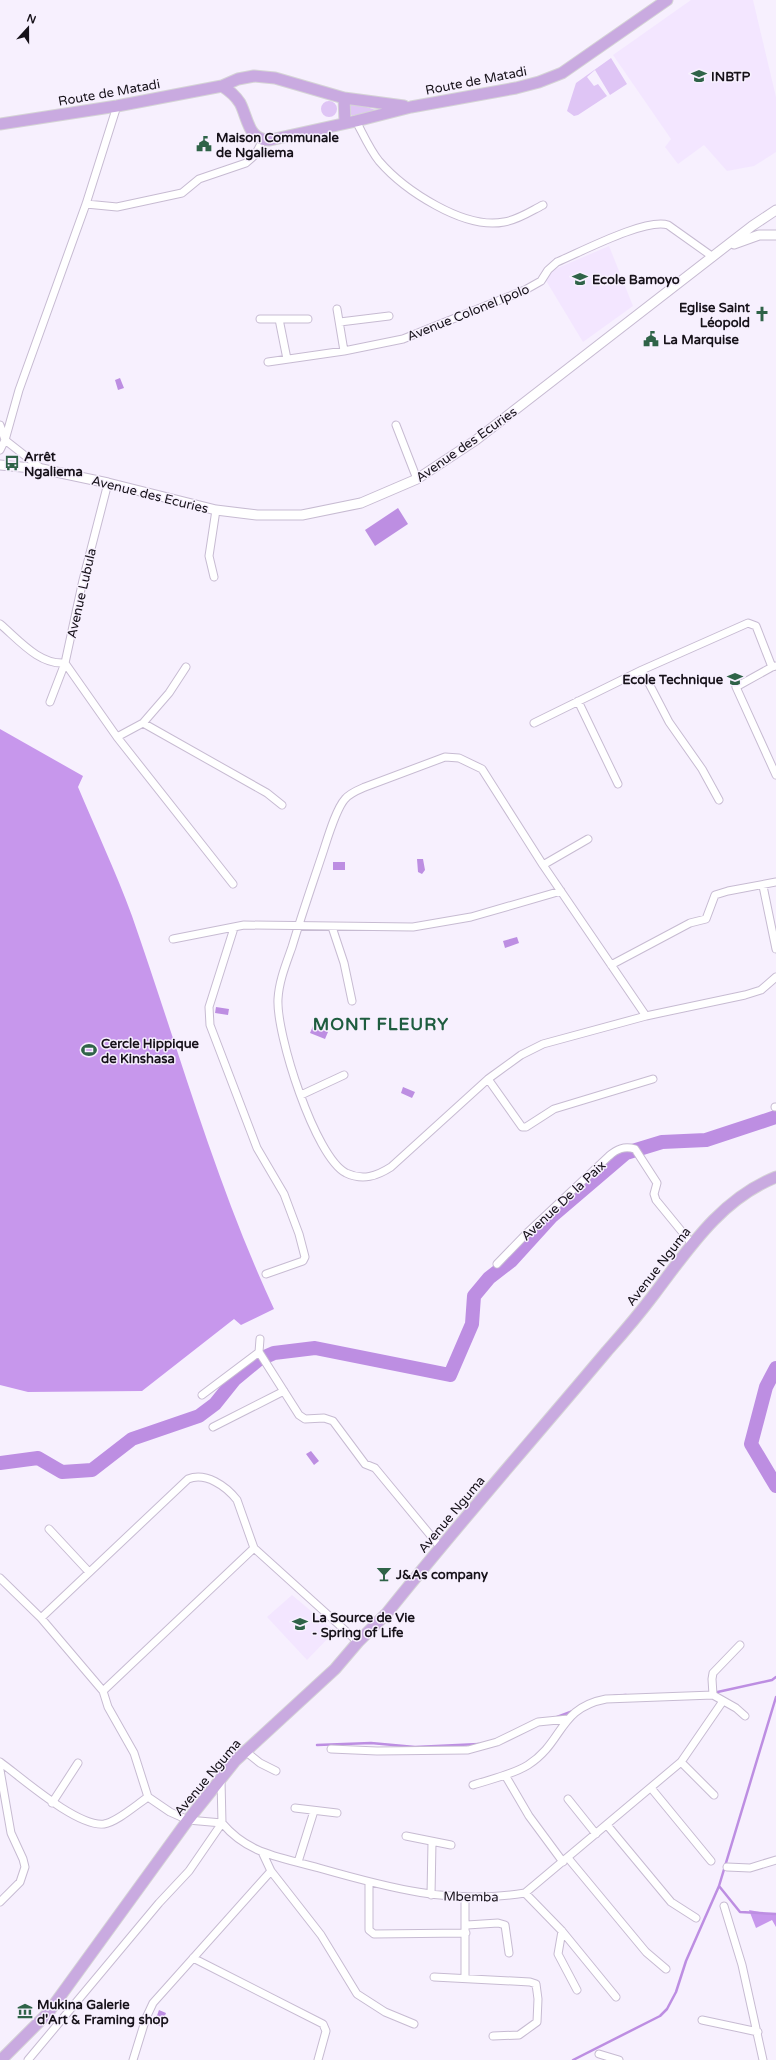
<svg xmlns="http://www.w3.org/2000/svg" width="776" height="2060" font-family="'Varela Round',sans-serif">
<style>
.built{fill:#f3e6ff}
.green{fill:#dfc5f5}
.forest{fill:#c797ec}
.water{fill:#bd8ee2}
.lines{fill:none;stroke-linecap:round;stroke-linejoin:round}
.stream{stroke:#bd8ee2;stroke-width:2.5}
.river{stroke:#bd8ee2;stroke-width:14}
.minor-casing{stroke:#c7bbd2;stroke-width:9}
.tertiary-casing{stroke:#c7bbd2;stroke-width:11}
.primary-casing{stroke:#d5d4d6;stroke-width:13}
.minor{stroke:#fff;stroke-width:7}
.tertiary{stroke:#fff;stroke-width:9}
.primary{stroke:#c9aae0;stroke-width:11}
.labels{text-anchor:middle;stroke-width:3;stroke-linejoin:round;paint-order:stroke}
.poi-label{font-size:13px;font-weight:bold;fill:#161119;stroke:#f7f0fe;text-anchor:start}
.street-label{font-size:13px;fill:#161119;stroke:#f7f0fe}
.district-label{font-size:17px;font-weight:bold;letter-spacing:1px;fill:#1e5c3f;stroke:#f7f0fe}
</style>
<rect width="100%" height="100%" fill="#f7f0fe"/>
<!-- built -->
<path class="built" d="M691,0H753L776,97V152L754,166L727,171L704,145L678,164L665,147L671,139L613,55Z
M609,246L633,306L583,342L545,279L553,270Z
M292,1595L335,1631L307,1660L267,1617Z"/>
<!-- green -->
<path class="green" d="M611,58L627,84L610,95L595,70L587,77L594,86L598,84L607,96L578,115L574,116L567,111L576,83Z
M321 109a8 8 0 1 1 16 0a8 8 0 1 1-16 0Z
M351,102L382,112L355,118L349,113L348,104Z"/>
<!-- forest -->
<path class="forest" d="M0,729L83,776L78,787C96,830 116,872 132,916C178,1047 215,1182 274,1309L241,1325L234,1319L142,1391L28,1392L0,1385Z
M749,1910L776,1915V1927L772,1920L756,1928Z"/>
<!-- water -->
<path class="water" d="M120,378L124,388L118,390L115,380Z
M398,508L408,524L375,546L365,530Z
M417,859H423L425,870L422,874L418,872Z
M333,862H345V870H333Z
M517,937L519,943L505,948L503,941Z
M216,1007L229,1009L228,1015L215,1013Z
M313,1026L328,1032L325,1039L310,1033Z
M403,1087L415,1092L412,1098L401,1093Z
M311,1451L319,1461L314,1465L306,1454Z
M159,2010L166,2013L161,2026L154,2024Z"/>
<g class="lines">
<!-- stream -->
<path class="stream" d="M713,1693L772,1680L776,1677
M614,1696L626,1695
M557,1717L573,1711
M317,1745L371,1743L415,1747L479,1744
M719,1886L740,1912L776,1914
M573,2060L660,2016L667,2009L676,1992L686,1961L719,1886L776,1697"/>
<!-- river -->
<path class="river" d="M776,1368L766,1387L751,1444L776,1486
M0,1463L38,1458L62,1472L92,1470L132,1439L199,1416L215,1404L235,1379L258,1360L274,1353L315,1348L450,1375L472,1324L474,1296L489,1278L511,1261L551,1217L626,1153L662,1142L706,1140L776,1117"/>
<defs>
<path id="minor" d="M356,121C363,134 370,150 379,161C404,190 464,230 504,222C518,220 531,211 543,205
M86,204L117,207L182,193L199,179L246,163L255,155L263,140
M337,309L344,351
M260,319H308
M279,319L287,359
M340,322L389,316
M268,362L344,351L403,339L525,290L541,281L548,270L557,262C581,252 645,218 668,225L713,257
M0,425L5,440L42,469
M396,425L417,479
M0,450L5,440L19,390L86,204L117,106
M214,577L209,556L216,510
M0,624C19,640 39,665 65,663L117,737L233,884
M772,667L736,687L776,775
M642,670L669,722L702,769L719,800
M578,701L618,784
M50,702L65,663L83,580L108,483
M143,723L169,693L186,667
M534,723L642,670L748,623L756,626L772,667L776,666
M117,737L143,723L267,793L282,805
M543,865L588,839
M763,886L776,949
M332,927L344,963L352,1001
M234,928L209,1007L210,1025L257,1148L284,1194L299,1234L305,1257L303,1261L266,1274
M173,939L244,925L413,927L471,917L561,891
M611,965L690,923L706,919L715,895L728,891L776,882
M646,1016L543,865L482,769L459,758L445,757L365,787C358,790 350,793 345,799C335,810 326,844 321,858C311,888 301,917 292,947C286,964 279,981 278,999C276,1034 315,1157 346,1173C363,1181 377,1176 391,1167L488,1079L521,1055L543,1044L646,1016L745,995L761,990L776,977
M488,1079L522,1127H526L554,1109L653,1079
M301,1095L344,1075
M775,1107H776
M497,1264L528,1232L609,1156C617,1149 624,1146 635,1149L657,1183L654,1194L656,1200L692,1244
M260,1339L259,1352L299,1415L305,1419L324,1418L333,1421L365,1464L375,1468L441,1548
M202,1395L259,1352
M213,1427L284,1391
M49,1529L89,1572
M0,1578L41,1618L103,1691L108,1707L134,1753L148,1797L170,1812L188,1820L222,1823L189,1871L159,1903L28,2060
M41,1618L188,1479C206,1472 226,1486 237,1500L254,1548L358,1642
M103,1691L254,1548
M713,1695L712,1679L713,1673L740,1645
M331,1749L377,1751L468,1750L497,1742L538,1722L568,1719
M245,1751L260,1763L276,1771
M0,1762C22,1778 77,1827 104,1824C117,1822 136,1805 148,1797
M681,1762L714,1795
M0,1770L11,1833L23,1859L25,1867L20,1882L0,1902
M505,1775L529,1816L563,1862
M221,1780L222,1823C249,1855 281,1857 319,1868C389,1888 451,1905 525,1893L681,1762L723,1701
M473,1785C491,1779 512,1775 528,1765C564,1742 558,1708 606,1699L713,1695L736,1708L745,1716
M651,1788L711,1861
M568,1799L596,1834
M52,1803L78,1763
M295,1808L337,1813
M607,1825L671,1902L696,1918
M406,1836L451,1845
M263,1854L271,1871L321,1935L357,1994L385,2012L414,2024
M568,1858L646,1952L666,1969
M298,1862L314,1811
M727,1867L750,1868L776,1860
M369,1882V1930L374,1934L466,1933
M525,1893L562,1931L616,1997
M431,1895L432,1842
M724,1906L742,1965L763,2060
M467,1925L498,1923L505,1925L509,1953
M562,1931L558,1954L577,1990
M193,1958L323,2024L326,2031L318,2060
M434,1977L530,1982L536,1984L538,1999L537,2022L519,2035L493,2036
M465,1978V1898
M702,2020L758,2032
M599,2054L619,2060
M133,2060L146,2018L153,2003L271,1871"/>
<path id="tertiary" d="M734,244L759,235H776
M0,465L42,469L108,483L216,510L257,515H302L361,503L417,479L476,440L752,226L776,210"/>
<path id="primary" d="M222,86C230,91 235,95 240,103C248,118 248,141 270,140L356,121L411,107L516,88L539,82L562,73L667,0
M344,98L345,123
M0,124L117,106L222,86L238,79L254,76L275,78L344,98L404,106
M1,2060L48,2013L188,1820L235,1761L335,1669L358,1642L387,1613C458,1524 534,1438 607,1351C624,1332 640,1313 655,1293C689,1248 721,1199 776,1177"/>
</defs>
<!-- minor casing -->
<use href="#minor" class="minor-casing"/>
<!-- tertiary casing -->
<use href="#tertiary" class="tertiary-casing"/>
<!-- primary casing -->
<use href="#primary" class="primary-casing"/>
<!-- minor -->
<use href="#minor" class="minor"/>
<!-- tertiary -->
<use href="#tertiary" class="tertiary"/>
<!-- primary -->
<use href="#primary" class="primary"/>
</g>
<!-- icons -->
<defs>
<symbol id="university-bare" viewBox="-9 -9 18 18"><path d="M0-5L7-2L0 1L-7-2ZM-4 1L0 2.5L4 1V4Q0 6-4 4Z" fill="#2f6348" stroke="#f7f0fe" stroke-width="2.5" paint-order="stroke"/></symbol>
<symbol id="civic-bare" viewBox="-9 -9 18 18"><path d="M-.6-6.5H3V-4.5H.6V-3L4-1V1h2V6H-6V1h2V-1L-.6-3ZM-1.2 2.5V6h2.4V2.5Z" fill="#2f6348" stroke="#f7f0fe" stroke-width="2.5" paint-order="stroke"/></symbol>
<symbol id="school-bare" viewBox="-9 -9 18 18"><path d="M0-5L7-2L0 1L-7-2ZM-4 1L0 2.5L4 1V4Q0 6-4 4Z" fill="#2f6348" stroke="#f7f0fe" stroke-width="2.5" paint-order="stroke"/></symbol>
<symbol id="church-bare" viewBox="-9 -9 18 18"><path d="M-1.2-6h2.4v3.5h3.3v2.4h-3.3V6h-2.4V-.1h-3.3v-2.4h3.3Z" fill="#2f6348" stroke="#f7f0fe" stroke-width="2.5" paint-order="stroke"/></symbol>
<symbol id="bus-bare" viewBox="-9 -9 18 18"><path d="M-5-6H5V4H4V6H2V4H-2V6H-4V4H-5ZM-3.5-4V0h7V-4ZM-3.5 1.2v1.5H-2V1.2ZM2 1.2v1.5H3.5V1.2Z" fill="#2f6348" stroke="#f7f0fe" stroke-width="2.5" paint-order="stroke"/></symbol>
<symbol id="stadium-bare" viewBox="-9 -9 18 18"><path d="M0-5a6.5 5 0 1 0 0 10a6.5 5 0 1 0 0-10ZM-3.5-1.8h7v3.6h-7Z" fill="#2f6348" stroke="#f7f0fe" stroke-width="2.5" paint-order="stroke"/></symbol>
<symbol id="bar-bare" viewBox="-9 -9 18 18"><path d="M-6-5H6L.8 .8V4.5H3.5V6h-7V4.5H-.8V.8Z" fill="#2f6348" stroke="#f7f0fe" stroke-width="2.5" paint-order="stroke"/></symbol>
<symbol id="museum-bare" viewBox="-9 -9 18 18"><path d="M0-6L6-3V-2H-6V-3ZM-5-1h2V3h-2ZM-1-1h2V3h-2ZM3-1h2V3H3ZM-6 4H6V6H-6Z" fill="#2f6348" stroke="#f7f0fe" stroke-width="2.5" paint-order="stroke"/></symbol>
</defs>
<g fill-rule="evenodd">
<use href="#university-bare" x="688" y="65" width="22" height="22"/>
<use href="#civic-bare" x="193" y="133" width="22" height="22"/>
<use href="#school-bare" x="569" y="268" width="22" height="22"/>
<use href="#church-bare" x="751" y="303" width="22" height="22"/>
<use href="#civic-bare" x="640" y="328" width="22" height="22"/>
<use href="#bus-bare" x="1" y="452" width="22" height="22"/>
<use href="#school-bare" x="724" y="668" width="22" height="22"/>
<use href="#stadium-bare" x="78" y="1039" width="22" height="22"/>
<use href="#bar-bare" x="373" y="1563" width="22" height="22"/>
<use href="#school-bare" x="289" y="1613" width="22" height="22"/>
<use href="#museum-bare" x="14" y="2000" width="22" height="22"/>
</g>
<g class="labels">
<!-- poi labels -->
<g class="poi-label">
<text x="711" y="81">INBTP</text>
<text x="216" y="142">Maison Communale<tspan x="216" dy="15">de Ngaliema</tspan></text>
<text x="592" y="284">Ecole Bamoyo</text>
<text x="750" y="312" text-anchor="end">Eglise Saint<tspan x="750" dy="15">Léopold</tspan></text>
<text x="663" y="344">La Marquise</text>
<text x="24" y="461">Arrêt<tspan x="24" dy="15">Ngaliema</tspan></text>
<text x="723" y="684" text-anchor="end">Ecole Technique</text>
<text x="101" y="1048">Cercle Hippique<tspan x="101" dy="15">de Kinshasa</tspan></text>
<text x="396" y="1579">J&amp;As company</text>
<text x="312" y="1622">La Source de Vie<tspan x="312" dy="15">- Spring of Life</tspan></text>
<text x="37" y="2009">Mukina Galerie<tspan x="37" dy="15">d'Art &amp; Framing shop</tspan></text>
</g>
<!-- street labels -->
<g class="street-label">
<text transform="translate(476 80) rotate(-11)" y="5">Route de Matadi</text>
<text transform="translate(109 92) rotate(-10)" y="5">Route de Matadi</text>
<text transform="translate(468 312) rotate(-22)" y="5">Avenue Colonel Ipolo</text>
<text transform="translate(466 444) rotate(-35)" y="5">Avenue des Ecuries</text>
<text transform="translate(150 494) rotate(14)" y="5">Avenue des Ecuries</text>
<text transform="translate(81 593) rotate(-77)" y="5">Avenue Lubula</text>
<text transform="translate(563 1200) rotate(-43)" y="5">Avenue De la Paix</text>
<text transform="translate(658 1266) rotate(-52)" y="5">Avenue Nguma</text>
<text transform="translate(451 1514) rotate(-50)" y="5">Avenue Nguma</text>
<text transform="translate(207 1777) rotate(-50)" y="5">Avenue Nguma</text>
<text transform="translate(471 1896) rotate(1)" y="5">Mbemba</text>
</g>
<!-- district labels -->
<g class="district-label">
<text x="381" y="1030">MONT FLEURY</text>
</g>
</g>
<!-- north arrow -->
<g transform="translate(28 28) rotate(21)" stroke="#f7f0fe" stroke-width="3" paint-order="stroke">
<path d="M0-3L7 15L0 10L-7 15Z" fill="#161119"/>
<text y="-6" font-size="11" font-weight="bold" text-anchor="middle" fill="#161119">N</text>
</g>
</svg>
